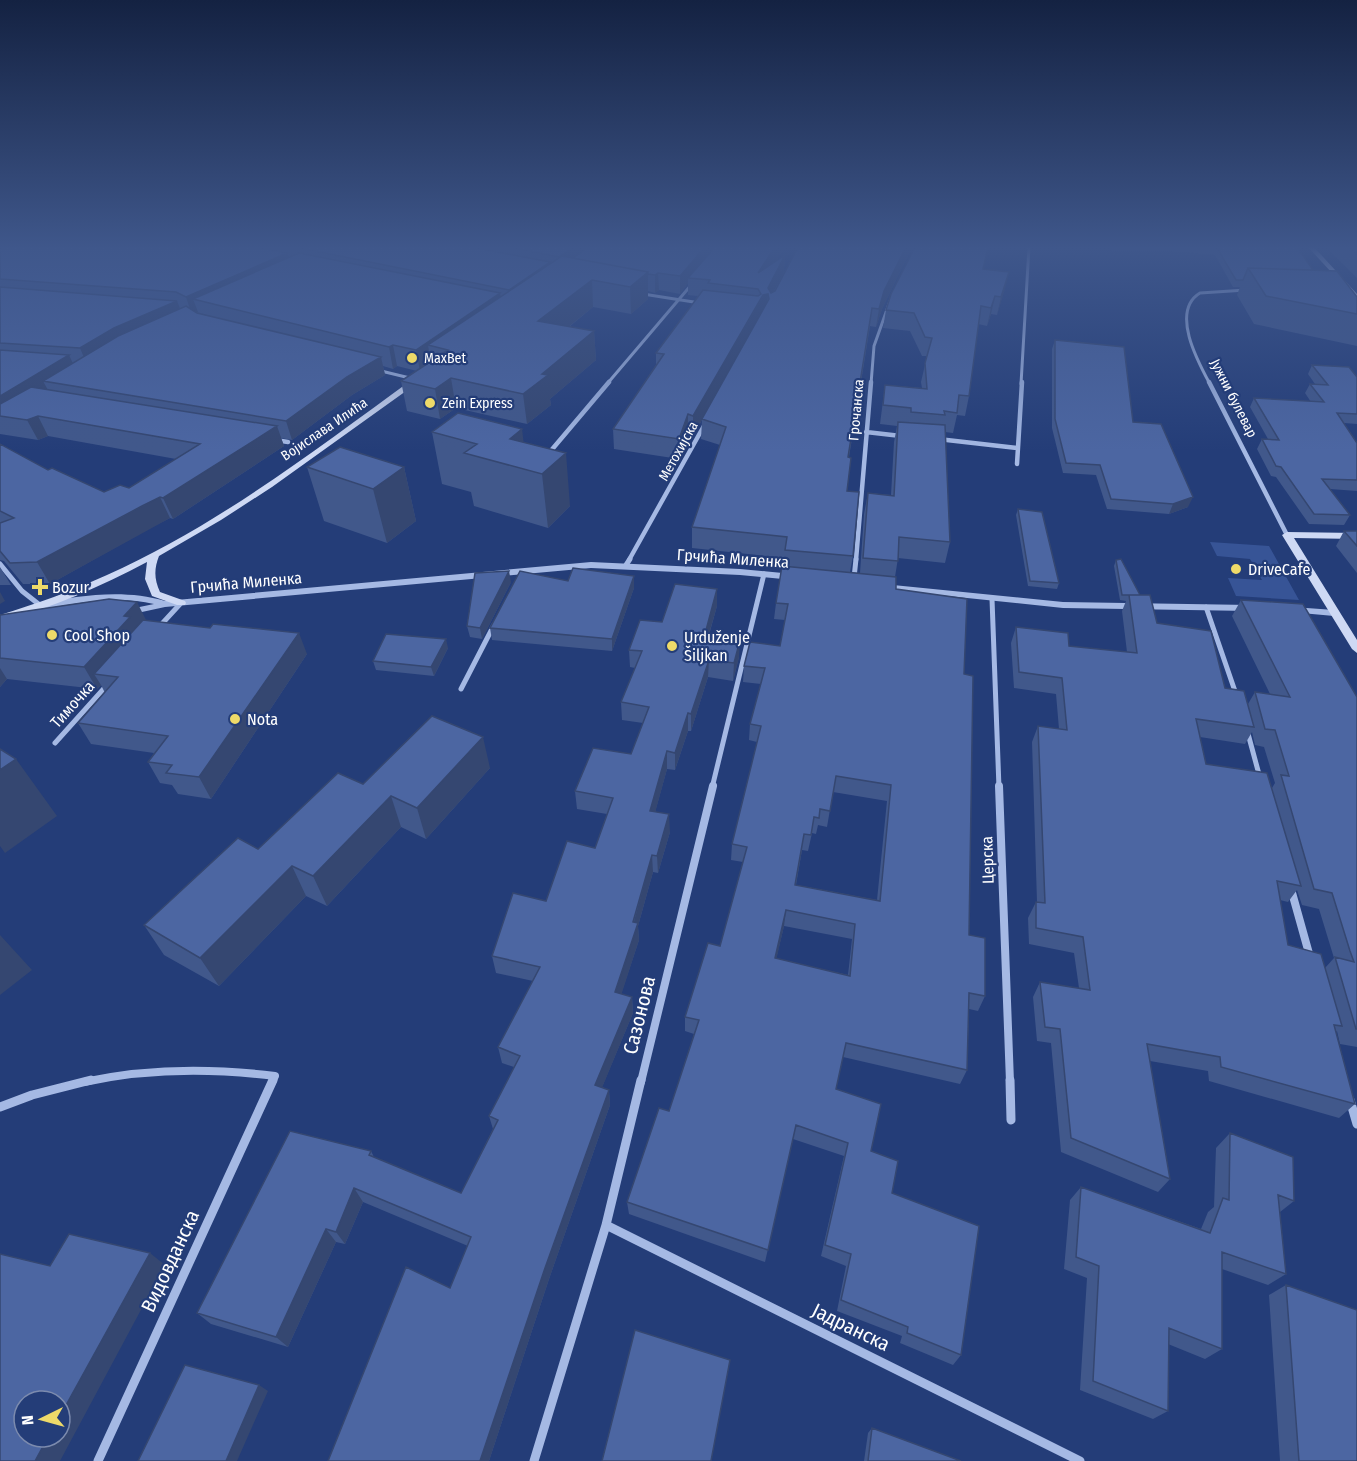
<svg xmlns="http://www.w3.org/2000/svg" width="1357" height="1461" font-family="'Fira Sans Condensed',sans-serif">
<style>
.green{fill:#375496}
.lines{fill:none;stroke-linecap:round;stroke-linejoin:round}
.minor-far4{stroke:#a5b9e4;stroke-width:3}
.minor-far3{stroke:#a5b9e4;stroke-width:4.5}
.minor-far2{stroke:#a5b9e4;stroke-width:5}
.minor-far1{stroke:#a5b9e4;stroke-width:8}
.minor{stroke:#a5b9e4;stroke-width:9}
.tertiary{fill:#a5b9e4;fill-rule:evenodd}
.secondary{fill:#ced9f4;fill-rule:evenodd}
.wall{fill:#41588b;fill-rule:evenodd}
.shaded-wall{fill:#354771}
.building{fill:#4c66a2;stroke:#354771;stroke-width:1.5;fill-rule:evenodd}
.poi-dot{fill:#eeda69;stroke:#243d78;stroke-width:2}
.labels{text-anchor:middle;stroke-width:4.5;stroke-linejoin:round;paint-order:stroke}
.far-poi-label{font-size:14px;fill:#fff;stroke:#243d78;text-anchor:start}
.far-street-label{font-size:14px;fill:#fff;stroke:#243d78}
.street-label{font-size:16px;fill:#fff;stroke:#243d78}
.poi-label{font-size:16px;fill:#fff;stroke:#243d78;text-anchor:start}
.near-street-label{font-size:20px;fill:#fff;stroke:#243d78}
</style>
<rect width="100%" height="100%" fill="#243d78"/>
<!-- green -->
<path class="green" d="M1210,542L1269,546L1299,600L1236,596L1228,578L1262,580L1250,559L1217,556Z"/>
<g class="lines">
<!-- minor-far4 -->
<path class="minor-far4" d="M643,294L700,303
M377,370L414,379
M607,384L692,284
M871,384L874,346L890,301
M1021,384L1029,247
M1210,384C1198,362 1170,311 1200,293L1246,290"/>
<!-- minor-far3 -->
<path class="minor-far3" d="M1209,382L1287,535
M866,432L901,436
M938,439L1017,448
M275,440L288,442
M549,453L609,382
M1017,464L1022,382
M629,560L705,424
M856,560L871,382"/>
<!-- minor-far2 -->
<path class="minor-far2" d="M0,564L22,591L41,606
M626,565L630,559
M854,578L856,559
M992,599L999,788
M1206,607L1237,697
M159,627L181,603
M461,689L494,625
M1247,730L1260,778
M55,743L108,684
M712,788L764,574"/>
<!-- minor-far1 -->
<path class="minor-far1" d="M999,786L1010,1082
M1291,889L1310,957
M84,1082C148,1068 211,1068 275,1076L272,1082
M641,1082L713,786"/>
<!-- minor -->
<path class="minor" d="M1010,1080L1011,1120
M1350,1100L1357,1124
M0,1107L32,1095L91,1080
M606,1225L1080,1461
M98,1461L273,1080
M534,1461L606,1225L641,1080"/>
<!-- tertiary -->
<path class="tertiary" d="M591,562L740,569L793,574L797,577L793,580L740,575L591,568L165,607L128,615L125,614L123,612L125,610L154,604C118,595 78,603 42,609L37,606L39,604C79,595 125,589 165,601Z
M883,584L1063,602L1250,605L1255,608L1250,611L1063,608L880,589V585Z
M1293,607L1334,610L1339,613L1334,616L1290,612L1288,610Z"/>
<!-- secondary -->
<path class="secondary" d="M1308,247H1314L1357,294V300Z
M413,379L420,381L272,487L221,520L159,556C154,569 154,579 160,592L185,601L186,603L185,605H177L152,596L145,579L147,562C100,587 51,608 0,622V615C36,604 72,591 107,575C217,526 315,450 413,379Z
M1287,532L1357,533V539L1294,538L1357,640V653L1352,649L1282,535Z"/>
</g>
<!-- wall -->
<path class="wall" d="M0,247H785L776,261L785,255L784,272L774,291L798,247H912L882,309L876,327L870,326L849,457L847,491L853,556L850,572L860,573L864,514L868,493L891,495L894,442L897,426L880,424L885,385L922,388L921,382L927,356H922L910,331L883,328L886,310L983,269L1009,272L997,315L991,314L987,326L978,324L969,396L965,416L957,415L953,433L945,432L950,542L945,563L898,558L895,577L896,589L964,674L969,935L985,996L978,1011L969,1009L967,1070L960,1084L843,1057L836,1089L871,1151L892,1193L961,1355L953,1365L900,1343L902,1336L837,1311L846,1266L821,1256L844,1156L793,1139L765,1262L629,1214L627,1202L669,1111L694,1034L685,1031V1017L720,946L743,862L731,860L732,844L757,742L749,740L750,724L761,684L743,682L744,666L780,646L785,620L774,619L776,603L784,558L692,548V527L720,445L701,439L702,420L693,436L688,434L679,459L614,449L613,429L656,365V353L698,296L688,295V283L680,294L659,290L655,293L648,291V299L631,314L593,307L569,327L594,331L596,360L550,399L551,405L527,424L456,408L440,419L407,411L401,381L417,371L397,366L393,369L383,366L385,375L352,395L292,440L281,438L284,446L173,519L170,518L152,527L50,584H23L4,561L0,560V444L48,470L104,492L129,488L176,459L48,436L38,440L0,434ZM833,792L887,801L877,900L796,885L802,850L808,851L812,833L816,834L818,825L827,827ZM784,926L852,939L848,975L776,959Z
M1109,247H1297L1313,270L1357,297V346L1254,324L1237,295L1240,287H1233L1215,255L1173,251H1112Z
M1326,247H1357V278Z
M1055,340L1188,507L1169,514L1107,509L1096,475L1063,473L1052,428V349Z
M1312,365L1357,377V424L1344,423L1357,443V491L1330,489L1350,515L1344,525L1309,524L1276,477L1271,476L1257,449L1262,439H1268L1250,407L1254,398L1311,402L1305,393L1310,384H1315L1308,374Z
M432,432L524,442L570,506L548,528L474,506L471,492L442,484Z
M307,467H404L416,521L387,543L324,521Z
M1018,509L1059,583L1057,589L1028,586L1016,515Z
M1344,531L1357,546V573L1336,546Z
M1116,560L1140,595L1157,623L1225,688L1248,704L1255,692L1270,694L1232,616L1241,600L1357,697V1047L1340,1044L1337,1031L1336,1032L1355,1104L1339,1118L1209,1081L1208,1071L1150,1061L1170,1179L1158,1192L1061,1152L1051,1043L1037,1041L1033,997L1040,982L1079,988L1074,953L1029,944L1028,918L1036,902H1037L1032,742L1038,726L1059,729L1056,694L1014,688L1011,643L1016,627L1069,646L1127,652L1122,611L1126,601L1120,600L1114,566ZM1252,732L1255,745L1264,747L1275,783L1272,788L1206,764L1200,737L1245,744ZM1297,890L1302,905L1319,909L1334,958L1325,968L1288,945L1280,900L1288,902Z
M0,567L11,585H0Z
M634,576V588L612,651L492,640L490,628L568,581Z
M511,582L482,639L470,637L467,626Z
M717,606L709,635L739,657L733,681L708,677L691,731H688L675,770L667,769L655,812L670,832L658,873L653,872L638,926L639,940L621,994L632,997L633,1013L602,1087L609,1090L610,1105L549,1279L489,1461H328L450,1288L468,1246L363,1202L345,1244L336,1242L288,1347L211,1324L197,1313L371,1151L374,1157L461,1193L493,1129L489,1116L514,1067L502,1063L498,1047L533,981L496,973L492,956L546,901L595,848L607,814L577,809L575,791L631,754L643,723L622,720L621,702L635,668L630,667L629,650L662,622Z
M0,615L146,620L307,654L211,799L178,794L172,785L160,783L148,762L154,753L91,744L78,723L105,693L101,685L97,689L7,679L0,687Z
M448,648L434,676L376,670L373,661Z
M490,768L426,839L401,827L327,906L306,896L219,986L164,955L144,925L258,849L363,784Z
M1230,1133L1294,1201L1280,1212L1286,1274L1268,1285L1222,1269V1349L1205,1359L1168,1344V1411L1153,1419L1080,1390L1087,1278L1064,1269L1070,1200L1081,1187L1201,1229L1208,1212L1214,1207L1216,1148Z
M1286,1285L1357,1461H1280L1269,1295Z
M872,1428L961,1461H864L868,1433Z"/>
<!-- shaded-wall -->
<path class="shaded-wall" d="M574,247H599L560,273L559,257Z
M705,247H719L688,278V283L680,294V276Z
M775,247H785L758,289V273Z
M906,247H912L882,309L876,327L879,309L884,291Z
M287,253L292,270L193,299L198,312L192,315L186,297Z
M785,255L784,272L769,300L768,294L767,312L762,313L693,436V416L768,288Z
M550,262L552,279L512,307L509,290Z
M648,272V299L631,314L630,287Z
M1009,272L1005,289L997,315L1001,297Z
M658,273L659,290L655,293V275Z
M592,280L593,307L541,349L538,321Z
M500,293L503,313L448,350L428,345L431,364L420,371L416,350Z
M995,296L991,314L987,326L991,308Z
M177,301L184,318L88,367L80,348L114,328Z
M594,331L596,360L550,399L551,405L527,424L523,394L542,374Z
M393,345L397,366L393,369L389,347Z
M69,355L78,374L43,381L49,392L0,416V396Z
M381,357L385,375L352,395L292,440L286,421L347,377Z
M451,378L456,408L440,419L435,389Z
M688,414V434L679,459V439Z
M38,416L48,436L38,440L27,420Z
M277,426L284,446L173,519L163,498Z
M522,429L527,470L510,439Z
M566,453L570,506L548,528L542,474Z
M404,467L416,521L387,543L373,489Z
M160,497L170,518L50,584L37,562Z
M1193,497L1188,507L1169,514L1173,504Z
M509,571L511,582L482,639L480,628Z
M634,576V588L612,651V639Z
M717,589V606L704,651L705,634Z
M0,592L5,601L0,604Z
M137,602L148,624L94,674L101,685L97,689L84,667L124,616Z
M299,633L307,654L211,799L199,777Z
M446,639L448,648L434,676L431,667Z
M740,640L739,657L733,681L734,663Z
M709,660L708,677L691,731V714Z
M0,668L7,679L0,687Z
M688,713V731L675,770V753Z
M483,737L490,768L426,839L417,808Z
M667,751V769L651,828L650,811Z
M16,759L57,816L5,853L0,846V770Z
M391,796L401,827L327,906L313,876Z
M669,814L670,832L658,873L657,856Z
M652,855L653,872L638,926L639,940L617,1008L615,992Z
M292,866L306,896L219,986L200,958Z
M786,910L784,926L773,974L775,958Z
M0,935L32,970L0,995Z
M632,997L633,1013L597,1100L595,1085Z
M609,1090L610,1105L549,1279L489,1461H480L545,1268Z
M354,1188L363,1202L345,1244L336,1232Z
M326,1229L336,1242L288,1347L276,1337Z
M150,1253L165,1265L60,1461H35L48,1437H60V1416Z
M259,1385L268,1391L237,1461H226Z"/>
<!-- building -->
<path class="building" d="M0,247H258L287,253L186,297L176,292L0,279Z
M295,247H471L550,262L509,290Z
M509,247H574L559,257Z
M589,247H705L680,276L658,273L655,275L648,274V272L573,258Z
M715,247H775L758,273L785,255L768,288L771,293L775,291L798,247H906L884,291L879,309L872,308L848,457L851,458L847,491L859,492L853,556L785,550L787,537L692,527L726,427L702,419L769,299L768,294L763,295L693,416L688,414L679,439L613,429L664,354L656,353L703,290L758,296L761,294L758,289L708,283L710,280L688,278Z
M915,247H988L983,269L1009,272L1001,297L995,296L991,308L981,306L969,396L959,395L957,413L944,411L945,415L911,412V408L883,405L885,385L927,389L925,363L932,338L925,337L914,313L886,310L891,294Z
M1208,247H1297L1313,270L1248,268L1243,280H1236L1217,248Z
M1350,247H1357V254Z
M299,253L500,293L416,350L393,345L389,347L193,299Z
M562,256L648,272L630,287L592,280L538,321L594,331L542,374L548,375L523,394L451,378L435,389L401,381L448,350L428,345Z
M1248,268L1337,271L1357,297V314L1266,296Z
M0,287L177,301L114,328L80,348L0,343Z
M186,306L197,313L381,357L347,377L286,421L43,381L118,336Z
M1055,340L1124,347L1133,422L1161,424L1193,497L1173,504L1111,499L1100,465L1066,463L1055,419Z
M0,350L69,355L0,396Z
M1312,365L1349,367L1357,377V414L1337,413L1357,443V480L1322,479L1350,515L1314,514L1281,467L1276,466L1262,439L1279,440L1254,398L1324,402L1310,384L1328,385Z
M31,387L277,426L163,498L160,497L142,506L37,562L10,563L0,551V523L14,518L0,511V444L48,470L52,468L104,492L120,485L129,488L200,444L38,416L27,420L0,416V404Z
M458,413L522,429L510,439L566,453L542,474L464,453L477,444L432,432Z
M898,422L945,425L950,542L899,537L898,561L863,558L868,493L894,496Z
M340,447L404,467L373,489L307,467Z
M1018,509L1042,512L1059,583L1030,581Z
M1344,531H1357V546Z
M1121,559L1140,595H1122L1116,560Z
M782,566L896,577V589L967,599L964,674L973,676L969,935L985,938V996L969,993L967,1070L846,1043L836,1089L881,1104L871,1151L898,1161L892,1193L979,1226L961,1355L907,1333L908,1327L841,1300L851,1254L825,1245L848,1143L796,1125L768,1250L627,1202L659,1108L669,1111L699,1020L685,1017L708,943L720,946L747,847L732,844L761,726L750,724L765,668L744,666L750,642L780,646L788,604L776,603ZM836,776L891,785L880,901L795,885L804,834L811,835L814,817L819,818L820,809L830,811ZM786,910L855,924L850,976L775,958Z
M573,568L634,576L612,639L490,628L520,571L568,581Z
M509,571L480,628L467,626L475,573Z
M675,584L717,589L705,634L740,640L734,663L709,660L691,714L688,713L675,753L667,751L650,811L669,814L657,856L652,855L633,922L638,923L615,992L632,997L595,1085L609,1090L545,1268L480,1461H328L406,1267L450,1288L471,1237L354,1188L336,1232L326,1229L276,1337L197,1313L290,1131L371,1151L369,1155L461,1193L498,1120L489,1116L520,1056L498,1047L540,967L492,956L513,893L546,901L567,841L595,848L613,798L575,791L593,748L631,754L649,707L621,702L642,651L629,650L640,620L662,622Z
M1129,595H1150L1157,623L1211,631L1225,688L1244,691L1254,727L1196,719L1206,764L1267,773L1301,886L1277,881L1288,945L1321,954L1342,1026L1334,1025L1355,1104L1221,1067L1220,1057L1147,1044L1170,1179L1071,1138L1060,1029L1045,1027L1040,982L1090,990L1083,937L1036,928V902L1045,903L1038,726L1067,730L1062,678L1019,672L1016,627L1068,633L1069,646L1137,653Z
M109,599L137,602L124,616L130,617L84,667L0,658V615Z
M1241,600L1303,604L1357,697V1029H1356L1335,957L1354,962L1350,951L1332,893L1314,889L1281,775L1289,776L1275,730L1265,729L1255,692L1290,697Z
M143,620L210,628L213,624L299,633L199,777L166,773L172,765L148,762L168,736L78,723L118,677L94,674Z
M386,634L446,639L431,667L373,661Z
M432,716L483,737L417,808L391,796L313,876L292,866L200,958L144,925L238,838L258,849L338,773L363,784Z
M0,749L16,759L0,770Z
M1230,1133L1293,1157L1294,1201L1278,1195L1286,1274L1222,1252V1349L1169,1328L1168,1411L1093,1381L1099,1266L1076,1257L1081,1187L1210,1233L1223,1198L1229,1200Z
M69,1234L150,1253L60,1416V1401H24V1437H48L35,1461H0V1254L50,1266Z
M1286,1285L1357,1310V1461H1299Z
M635,1330L730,1360L711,1461H602Z
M185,1365L259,1385L226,1461H138Z
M872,1428L961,1461H868Z"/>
<!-- sky -->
<linearGradient id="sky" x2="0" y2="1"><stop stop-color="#142242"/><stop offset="0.55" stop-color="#3f578b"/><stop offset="1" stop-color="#3f578b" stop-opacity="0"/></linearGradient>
<rect width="1357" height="451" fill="url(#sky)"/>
<!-- markers -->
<g class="poi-dot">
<circle cx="412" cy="358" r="6"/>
<circle cx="430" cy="403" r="6"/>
<circle cx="1236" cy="569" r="6"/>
<path d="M37 578h6v6h6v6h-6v6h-6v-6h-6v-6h6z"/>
<circle cx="52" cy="635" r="6"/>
<circle cx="672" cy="646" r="6"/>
<circle cx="235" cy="719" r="6"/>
</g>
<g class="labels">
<!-- far-poi labels -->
<g class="far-poi-label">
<text x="424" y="363">MaxBet</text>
<text x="442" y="408">Zein Express</text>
</g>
<!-- far-street labels -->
<g class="far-street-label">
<text transform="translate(1234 398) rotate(63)" y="5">Јужни булевар</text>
<text transform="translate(856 410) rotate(-85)" y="5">Грочанска</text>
<text transform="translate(324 429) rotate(-34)" y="5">Војислава Илића</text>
<text transform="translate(678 451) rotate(-61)" y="5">Метохијска</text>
</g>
<!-- street labels -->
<g class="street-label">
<text transform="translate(733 558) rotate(4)" y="6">Грчића Миленка</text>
<text transform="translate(246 582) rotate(-5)" y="6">Грчића Миленка</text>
<text transform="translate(72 704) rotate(-48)" y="6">Тимочка</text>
<text transform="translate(987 860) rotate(-92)" y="6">Церска</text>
</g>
<!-- poi labels -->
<g class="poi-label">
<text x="1248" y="575">DriveCafe</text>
<text x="52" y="593">Bozur</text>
<text x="64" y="641">Cool Shop</text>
<text x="684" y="643">Urduženje<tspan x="684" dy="18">Šiljkan</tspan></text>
<text x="247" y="725">Nota</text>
</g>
<!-- near-street labels -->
<g class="near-street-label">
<text transform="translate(639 1015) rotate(-76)" y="7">Сазонова</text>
<text transform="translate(170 1261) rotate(-65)" y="7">Видовданска</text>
<text transform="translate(851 1327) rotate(26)" y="7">Јадранска</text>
</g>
</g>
<!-- north arrow -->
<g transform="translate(42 1419) rotate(265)"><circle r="28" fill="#243d78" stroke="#7c8bae" stroke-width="1.5"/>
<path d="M0-4.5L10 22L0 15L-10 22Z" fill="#eeda69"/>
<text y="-9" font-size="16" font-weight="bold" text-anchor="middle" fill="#ffffff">N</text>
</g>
</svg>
